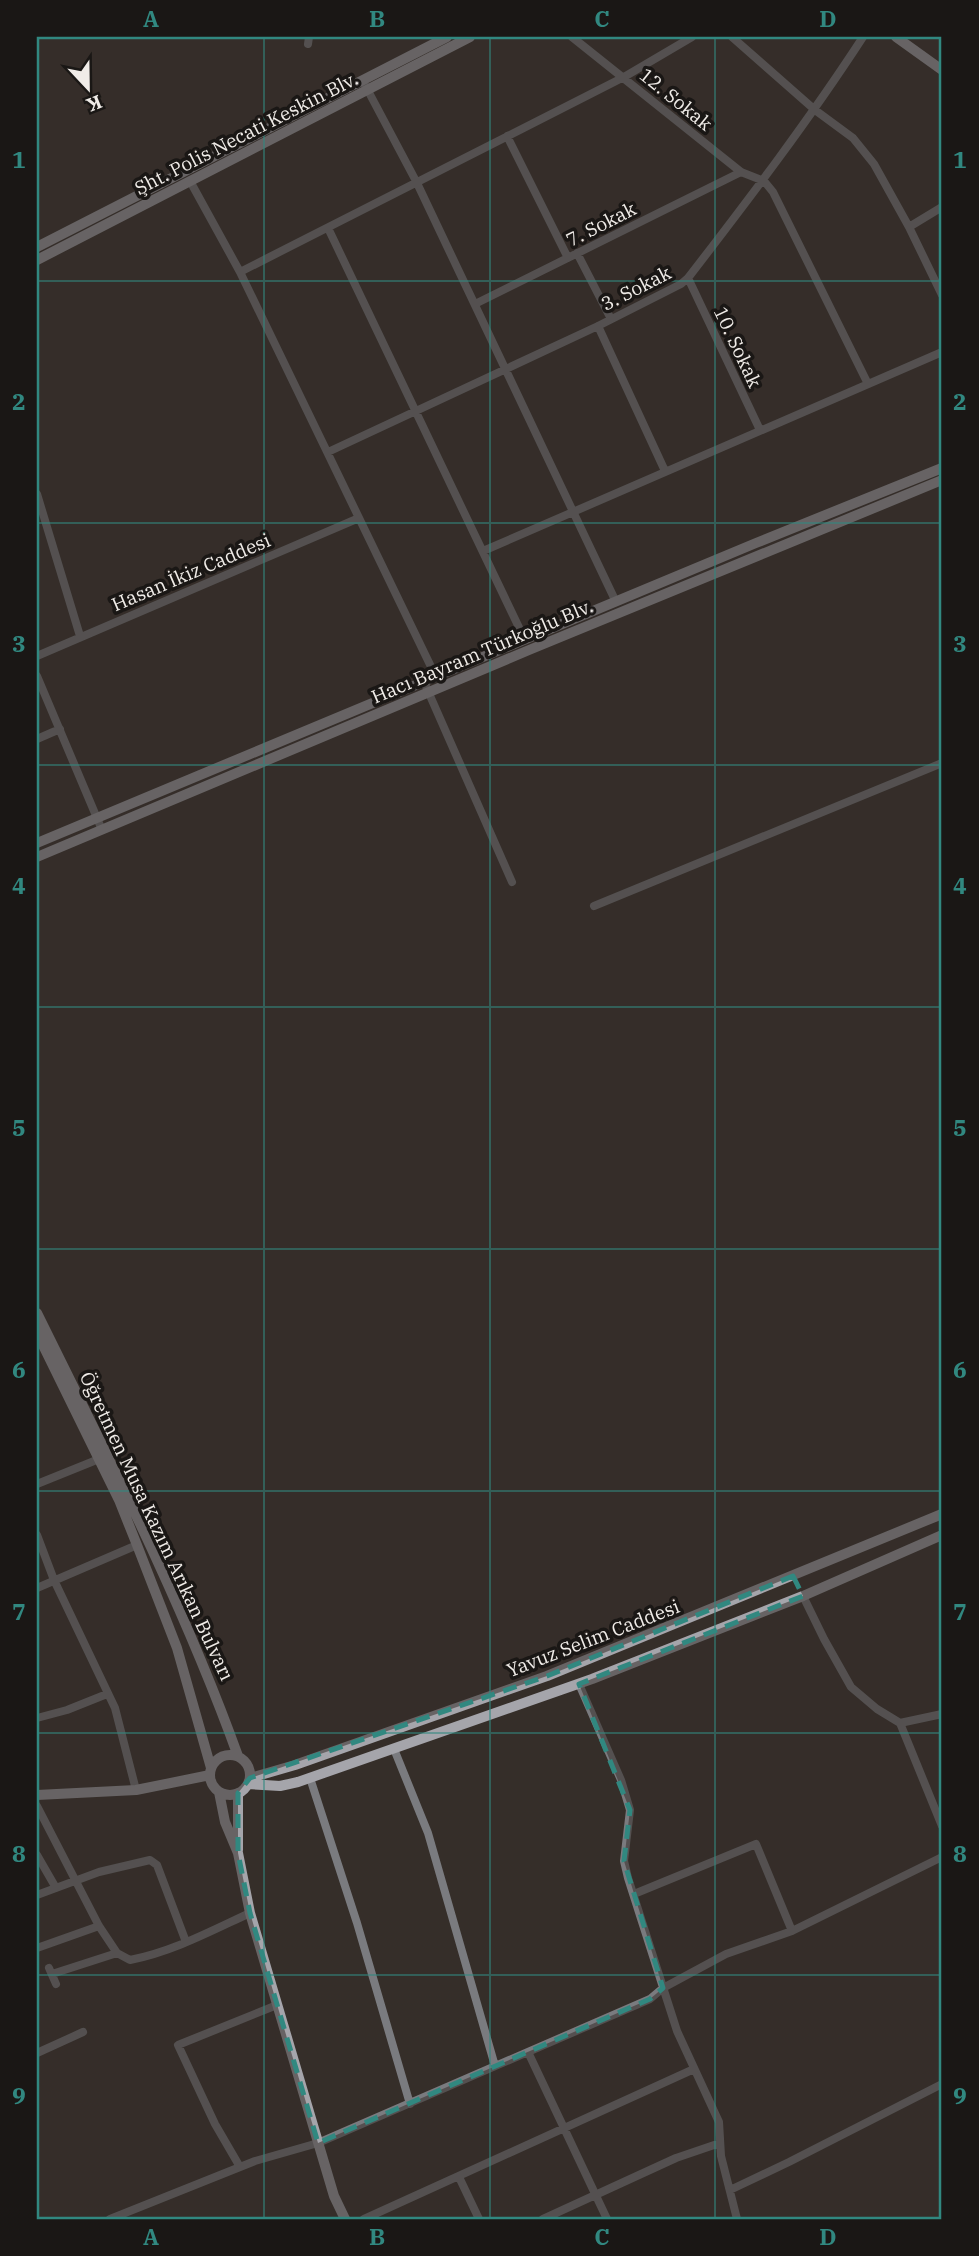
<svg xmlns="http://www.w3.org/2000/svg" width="979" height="2256" font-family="'IBM Plex Serif',serif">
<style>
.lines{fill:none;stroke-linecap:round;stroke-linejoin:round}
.street{stroke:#7a7b7f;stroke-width:8}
.secondary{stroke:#a5a5ab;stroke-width:10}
.marked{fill:none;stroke:#318880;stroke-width:5;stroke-dasharray:14 9;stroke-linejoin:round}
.grid{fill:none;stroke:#318880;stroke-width:2;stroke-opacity:0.55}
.labels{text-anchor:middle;stroke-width:7;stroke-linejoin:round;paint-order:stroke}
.street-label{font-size:19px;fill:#f0ece8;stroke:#1a1715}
.neatline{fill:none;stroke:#318880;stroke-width:2.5}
.grid-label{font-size:23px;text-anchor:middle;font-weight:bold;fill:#318880}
</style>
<rect width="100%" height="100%" fill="#352e29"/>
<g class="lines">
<!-- street -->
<path class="street" d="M572,37L741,172L764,181L773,192L868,384
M732,37L815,110L853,138L874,164L909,227L942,295
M308,44L309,37
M365,85L417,183L616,602
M507,136L568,258
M190,181L240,272L436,677
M909,227L942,207
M328,228L525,640
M577,253L611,319
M240,272L624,77L692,37
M688,278L760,430
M475,304L741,172
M598,326L665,471
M328,452L598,326L681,284L688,278C749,199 809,120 863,37
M37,494L80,636
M483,551L942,352
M37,656L359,518
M37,676L102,830
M424,682L512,882
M37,739L60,729
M594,906L942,763
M37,1484L99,1459
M37,1535L54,1580L115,1708L136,1790
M37,1588L137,1545
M803,1596L824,1639L851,1687L877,1709L900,1723L942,1714
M579,1684L621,1780L630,1810L624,1861L628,1878L677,2031L719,2122L721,2156L737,2219
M37,1718L67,1710L107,1694
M900,1723L942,1826
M394,1749L428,1833L495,2066
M310,1778L357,1923L410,2104
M37,1806L99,1926L117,1953L130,1960C172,1952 211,1931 250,1913
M37,1855L56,1888
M634,1894L756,1844L792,1931
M37,1895L99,1872L150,1860L157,1865L186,1942
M37,1948L99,1926
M49,1968L56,1984
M52,1974L117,1953
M528,2052L607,2219
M37,2053L83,2032
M240,2167L215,2124L178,2045L277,2005
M459,2177L479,2219
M730,2190L789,2162L942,2084
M110,2219L255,2161L318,2143L650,1999L663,1988L726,1954L792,1931L942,1857
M364,2219L694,2069
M543,2219L676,2158L720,2143"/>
<!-- secondary -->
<path class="secondary" d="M896,37L942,70
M37,247L447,37
M37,260L470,37
M37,843L756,543L942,468
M37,857L529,650L942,480
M37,1313C109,1459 183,1603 238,1756
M37,1333L119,1500L137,1545L177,1648L211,1768
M210 1775a20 20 0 1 1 40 0a20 20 0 1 1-40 0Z
M250,1778L295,1765L547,1676L942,1514
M248,1784L280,1786L298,1782L592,1679L803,1596L942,1535
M219,1792L225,1822L238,1853L250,1913L334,2196L345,2219
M37,1795L136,1790L210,1775
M238,1850V1793"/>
</g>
<!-- marked area -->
<path d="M0 0H979V2256H0ZM793,1576L803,1596L579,1684L630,1810L624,1861L663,1988L650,1999L318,2143L250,1913L238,1853V1793L250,1778L547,1676Z" fill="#352e29" fill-opacity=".55" fill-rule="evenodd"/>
<path class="marked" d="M793,1576L803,1596L579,1684L630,1810L624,1861L663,1988L650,1999L318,2143L250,1913L238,1853V1793L250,1778L547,1676Z"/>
<!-- grid -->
<path class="grid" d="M264,37V2219M490,37V2219M715,37V2219M37,281H942M37,523H942M37,765H942M37,1007H942M37,1249H942M37,1491H942M37,1733H942M37,1975H942"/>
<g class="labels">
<!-- street labels -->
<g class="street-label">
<text transform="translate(676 99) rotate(39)" y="7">12. Sokak</text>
<text transform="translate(246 133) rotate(-27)" y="7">Şht. Polis Necati Keskin Blv.</text>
<text transform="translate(601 224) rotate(-27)" y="7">7. Sokak</text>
<text transform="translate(636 288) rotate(-27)" y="7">3. Sokak</text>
<text transform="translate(738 347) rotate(65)" y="7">10. Sokak</text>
<text transform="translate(191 572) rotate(-23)" y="7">Hasan İkiz Caddesi</text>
<text transform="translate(482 651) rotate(-23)" y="7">Hacı Bayram Türkoğlu Blv.</text>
<text transform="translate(157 1526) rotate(65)" y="7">Öğretmen Musa Kazım Arıkan Bulvarı</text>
<text transform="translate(593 1638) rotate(-21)" y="7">Yavuz Selim Caddesi</text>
</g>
</g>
<!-- border -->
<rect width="979" height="2256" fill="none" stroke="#1a1715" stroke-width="77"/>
<!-- north arrow -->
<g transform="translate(88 88) rotate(158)" stroke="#1a1715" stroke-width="5" paint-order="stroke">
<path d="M0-5L12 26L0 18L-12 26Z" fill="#f0ece8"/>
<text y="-10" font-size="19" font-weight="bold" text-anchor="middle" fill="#f0ece8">K</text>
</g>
<rect x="38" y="38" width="902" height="2180" class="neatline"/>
<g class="grid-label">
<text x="151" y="27">A</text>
<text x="377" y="27">B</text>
<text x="602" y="27">C</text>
<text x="828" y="27">D</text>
<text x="19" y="168">1</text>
<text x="960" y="168">1</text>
<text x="19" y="410">2</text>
<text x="960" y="410">2</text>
<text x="19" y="652">3</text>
<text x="960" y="652">3</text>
<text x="19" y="894">4</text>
<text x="960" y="894">4</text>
<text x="19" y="1136">5</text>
<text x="960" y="1136">5</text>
<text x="19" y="1378">6</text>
<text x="960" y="1378">6</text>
<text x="19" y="1620">7</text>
<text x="960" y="1620">7</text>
<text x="19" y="1862">8</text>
<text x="960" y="1862">8</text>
<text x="19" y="2104">9</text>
<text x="960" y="2104">9</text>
<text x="151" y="2245">A</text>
<text x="377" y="2245">B</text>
<text x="602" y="2245">C</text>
<text x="828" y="2245">D</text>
</g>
</svg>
